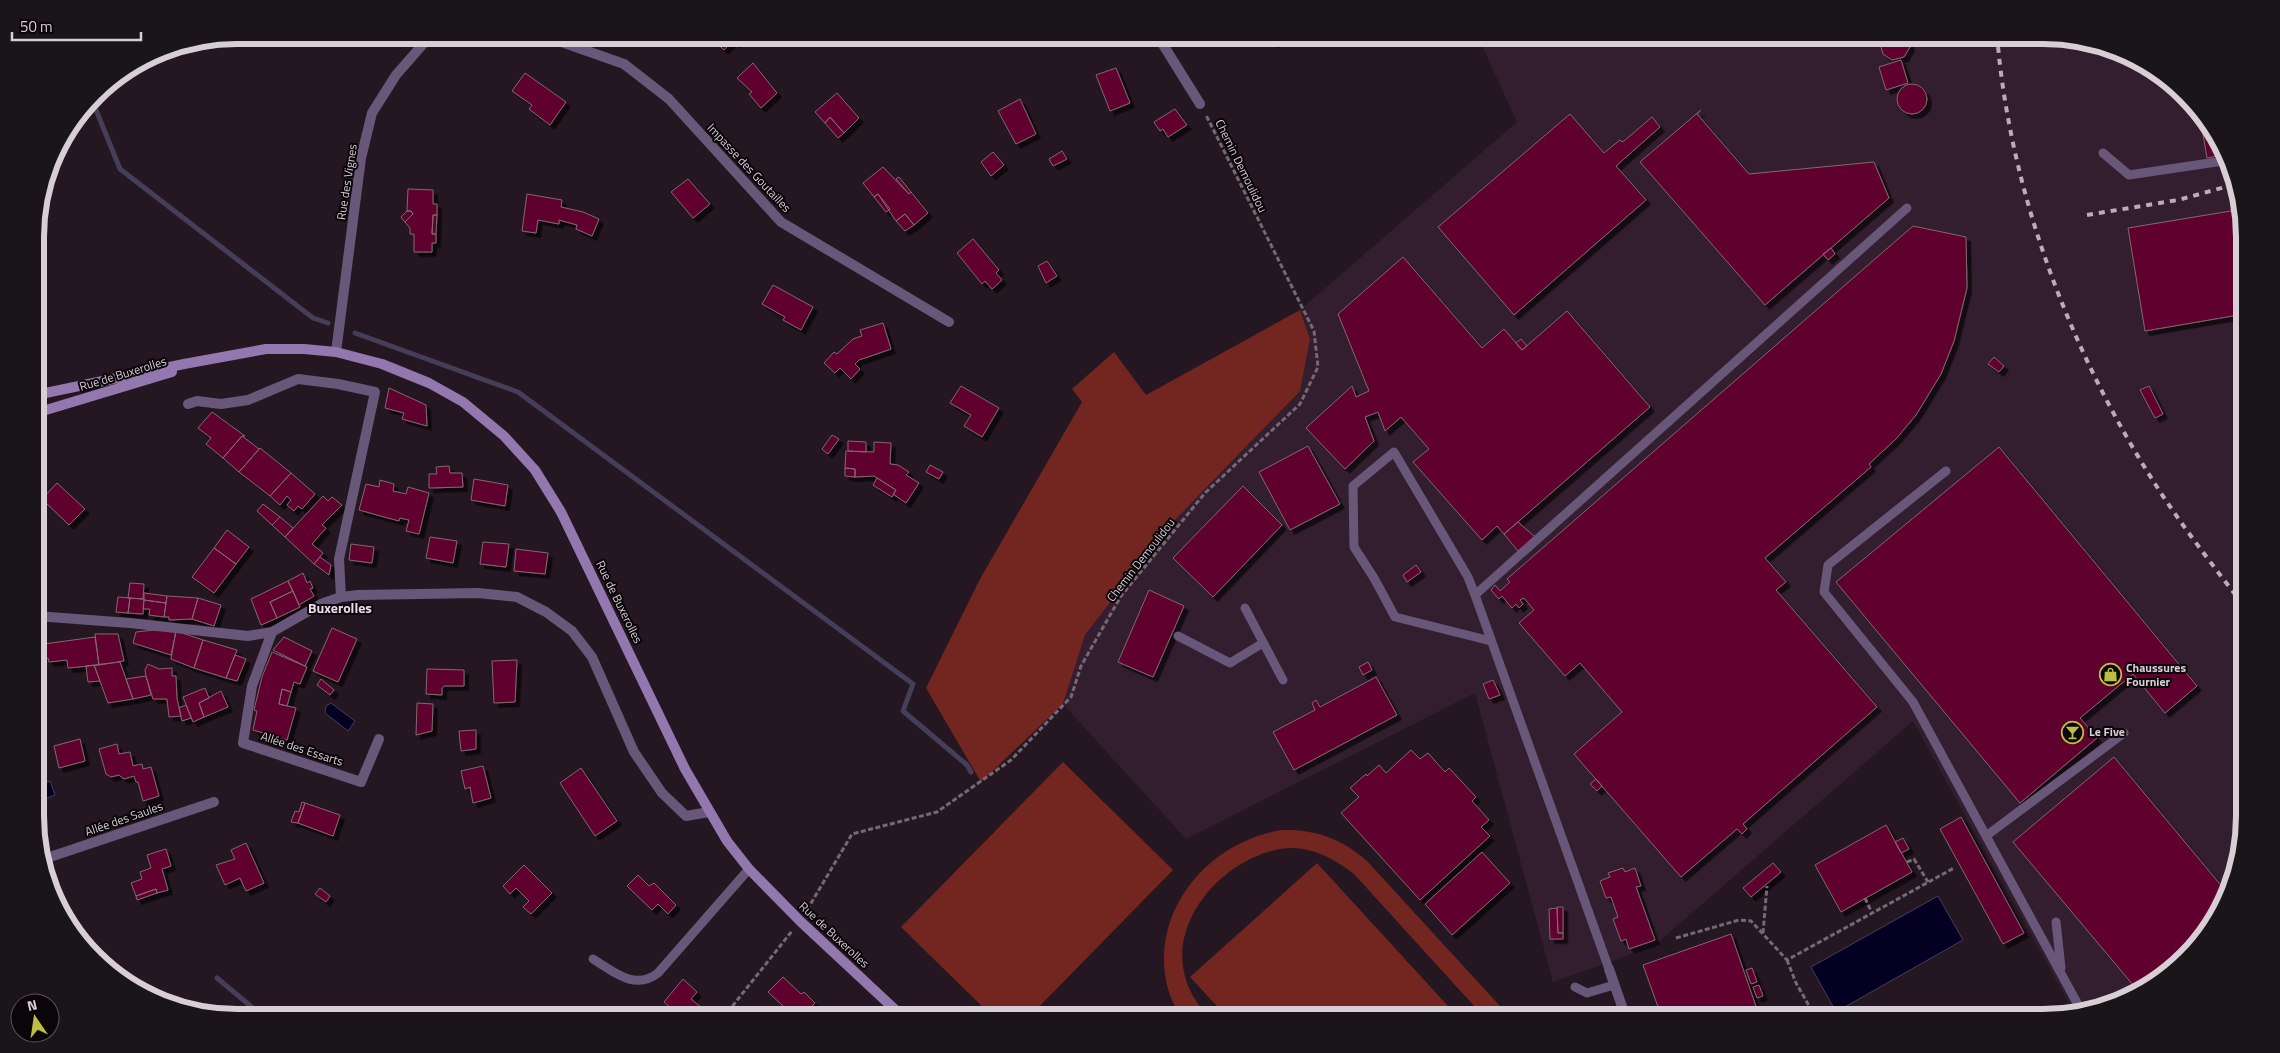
<svg xmlns="http://www.w3.org/2000/svg" width="2280" height="1053" font-family="'Titillium Web',sans-serif">
<style>
.built{fill:#321e2e}
.green{fill:#72261f}
.water{fill:#040022;stroke:#443e58}
.lines{fill:none;stroke-linecap:round;stroke-linejoin:round}
.stream{stroke:#443e58;stroke-width:5}
.building{fill:#60002d;stroke:#80696f;filter:url(#shadow)}
.path{stroke:#756973;stroke-width:3;stroke-dasharray:5 2.5;stroke-linecap:butt}
.lane{stroke:#685779;stroke-width:9}
.street{stroke:#685779;stroke-width:10}
.secondary{stroke:#9377af;stroke-width:10}
.rail{stroke:#b9aeb7;stroke-width:4;stroke-dasharray:6 6;stroke-linecap:butt}
.labels{text-anchor:middle;stroke-width:4;stroke-linejoin:round;paint-order:stroke}
.street-label{font-size:12px;fill:#d8ced6;stroke:#0a0509}
.poi-label{font-size:12px;font-weight:bold;fill:#d8ced6;stroke:#0a0509;text-anchor:start}
.neighbourhood-label{font-size:14px;font-weight:bold;fill:#edd9e8;stroke:#0a0509}
.rim{fill:none;stroke:#d8ced6;stroke-width:6}
</style>
<defs>
<filter id="shadow"><feDropShadow dx="4.5" dy="4.5" stdDeviation="0" flood-color="#0009"/></filter>
</defs>
<rect width="100%" height="100%" fill="#251722"/>
<!-- built -->
<path class="built" d="M1477,35H2043L2121,50L2166,77L2203,114L2230,160L2243,211L2245,816L2230,894L2203,939L2156,984L2108,1007L2075,1014L1913,721L1654,946L1553,982L1475,693L1186,839L1063,704L1085,635L1310,339L1300,310L1517,122Z"/>
<!-- green -->
<path class="green" d="M1300,310L1310,339L1300,391L1170,525L1085,635L1063,704L981,782L926,688L980,579L1082,402L1072,389L1114,352L1146,395Z
M1063,762L1173,870L1028,1018H994L901,927Z
M1282,830C1316,829 1342,839 1367,861L1511,1018H1485L1354,874C1334,858 1307,844 1280,849C1227,858 1172,915 1184,972C1187,989 1197,1004 1209,1018H1182C1170,1002 1164,980 1164,960C1164,894 1218,840 1282,830Z
M1317,863L1459,1018H1228L1190,977Z"/>
<!-- water -->
<path class="water" d="M331,703L355,721L348,731L325,713L326,706Z
M50,781L55,795L37,802V786Z
M1938,896L1963,940L1836,1012L1811,967Z"/>
<g class="lines">
<!-- stream -->
<path class="stream" d="M92,100L120,169L313,318L328,323
M355,333L518,392L913,684L903,711L967,765L971,772
M217,978L265,1018"/>
</g>
<!-- building -->
<path class="building" d="M711,35H744L736,44L733,41L724,50L712,39L714,37Z
M1267,35H1289L1272,44Z
M1884,35L1907,36L1910,47L1904,57L1892,60L1883,54L1880,43Z
M1901,60L1908,83L1886,90L1879,67Z
M753,63L777,93L761,108L749,94L752,92L737,78Z
M1116,68L1130,103L1110,111L1096,75Z
M525,73L566,102L550,125L529,109L532,105L512,91Z
M1897 99a15 15 0 1 1 30 0a15 15 0 1 1-30 0Z
M837,93L859,118L844,133L830,117L825,123L815,112Z
M1020,99L1036,134L1016,144L998,111Z
M1175,109L1187,125L1168,137L1163,129L1160,131L1154,122Z
M1701,110L1697,114L1749,174L1874,162L1889,198L1765,305L1640,162Z
M2199,110L2203,114L2227,154L2207,158Z
M1570,114L1604,153L1620,140L1622,142L1624,141L1652,117L1660,127L1616,166L1646,200L1514,315L1438,227Z
M830,117L844,133L838,138L825,123Z
M1062,151L1067,159L1053,166L1049,159Z
M993,152L1004,165L991,176L981,162Z
M883,167L909,194L911,192L928,213L914,225L905,214L896,221L878,194L874,197L863,183Z
M899,177L911,192L909,194L896,179Z
M688,179L710,204L693,218L671,192Z
M408,189L433,190V204H437V215H433L432,234H436V243H432V252H414V234H410V228L405,222L413,214L411,211H407Z
M527,194L562,200L561,207L583,212L599,219L592,236L576,229L577,225L559,220V224L538,220L536,233L522,231Z
M878,194L890,209L886,212L874,197Z
M2243,209L2244,314L2145,331L2128,228Z
M407,211H411L413,214L405,222L401,217Z
M905,214L914,225L905,231L896,221Z
M433,215H437L436,234H432Z
M1913,226L1966,237L1967,288L1954,341L1941,374L1916,415L1896,439L1869,464L1871,467L1765,558L1786,582L1776,590L1877,707L1743,824L1747,829L1742,834L1737,829L1681,877L1574,754L1622,712L1580,663L1565,676L1519,623L1534,610L1524,598L1520,600L1523,604L1519,608L1516,604L1512,608L1502,596L1499,599L1491,590L1495,585L1500,591L1510,582L1507,579Z
M973,239L999,270L996,273L1002,280L992,289L985,281L982,284L957,253Z
M1831,248L1835,254L1828,260L1823,254Z
M1403,257L1482,348L1504,329L1522,350L1567,311L1650,407L1504,534L1497,526L1482,540L1413,462L1429,449L1401,417L1385,431L1378,412L1365,417L1374,441L1345,469L1306,428L1352,386L1356,397L1369,391L1338,314Z
M1047,261L1057,276L1046,283L1038,266Z
M773,285L813,307L801,330L783,320L785,317L762,304Z
M883,323L891,349L859,360L855,364L860,369L851,379L840,368L835,373L824,363L834,352L837,354L853,339L862,336L860,330Z
M1521,339L1527,346L1522,350L1516,343Z
M1994,357L2004,366L1999,372L1988,364Z
M961,386L999,408L982,437L964,426L971,415L950,403Z
M2149,386L2163,414L2155,418L2140,390Z
M389,388L426,405L427,426L402,419L404,413L385,408Z
M212,412L245,436H242L223,458L206,444L211,438L198,428Z
M832,435L839,439L828,454L822,449Z
M242,436L259,449L239,472L223,458Z
M848,441L866,442V452L848,451Z
M874,442L891,443L890,464L898,465L909,472L906,475L919,483L906,503L893,494L896,490L874,476L855,477V469L845,468L846,451L874,452Z
M1308,446L1340,504L1290,530L1259,472Z
M1999,447L2197,686L2165,713L2133,674L2080,718L2097,738L2020,803L1836,582Z
M260,448L291,473L270,496L239,472Z
M930,465L943,472L939,479L926,472Z
M449,466L450,473H462L463,487L429,488V474H437L436,467Z
M845,468L855,469V477L845,476Z
M291,473L315,494L302,509L298,506L294,511L287,505L291,500L287,496L280,505L270,496Z
M877,478L896,490L892,497L873,485Z
M474,479L508,485L505,506L471,500Z
M380,480L394,484L393,491L406,494L408,487L429,493L419,534L406,531L409,520L400,518L399,521L359,510L366,484L379,487Z
M57,483L85,509L69,525L42,499Z
M1243,486L1282,525L1213,597L1173,558Z
M323,496L328,501L332,497L342,505L322,525L326,528L312,544L323,553L314,564L285,537Z
M263,504L280,517L272,525L257,511Z
M280,517L293,528L285,537L272,525Z
M1518,522L1535,537L1518,551L1504,534Z
M227,530L249,547L236,564L214,548Z
M430,537L457,541L453,563L426,558Z
M483,542L509,544L506,567L480,564Z
M351,544L374,547L372,563L349,560Z
M214,548L236,564L214,593L192,577Z
M516,549L548,553L545,574L514,571Z
M320,557L331,565L329,575L314,564Z
M1416,565L1421,572L1407,582L1403,575Z
M303,573L307,583L310,581L313,588L310,589L314,596L299,605L288,581Z
M288,581L293,591L270,602L277,618L261,625L251,599Z
M130,583L144,584L143,599L128,598Z
M1149,590L1184,606L1153,677L1118,662Z
M293,591L300,607L277,618L270,602Z
M144,593L167,596L166,603L144,600Z
M167,596L198,598L192,619L169,620V617H164Z
M118,597L130,598L128,613L116,612Z
M130,598L144,599L143,614L128,613Z
M198,598L221,605L214,626L192,619Z
M144,600L166,603L164,617L149,615L150,609H143Z
M332,628L357,639L338,682L313,671Z
M164,629L176,631L171,655L133,643L136,632Z
M176,631L203,640L194,668L171,659Z
M95,634H118L124,661L99,665Z
M95,637L99,665L68,668L67,660L49,662L48,658L46,659L44,644Z
M284,637L312,651L305,666L273,650Z
M203,640L237,650L226,678L194,668Z
M272,652L307,667L300,684L294,682L291,692L282,689L279,704L296,708L287,740L253,730L257,711L254,710L262,677Z
M235,655L246,659L237,681L226,678Z
M517,660L515,702L494,703L492,661Z
M120,662L133,699L108,703L94,665Z
M1368,662L1372,670L1363,675L1359,667Z
M148,664L159,669L172,668V676H176L177,699L181,716L169,717L167,699H153L146,676L145,670Z
M94,665L100,681L88,682L86,666Z
M427,669L464,670V686H444L442,688V695L426,694Z
M146,676L151,695L133,699L126,679Z
M1376,677L1397,715L1294,770L1273,732L1315,710L1312,703L1316,700L1320,707Z
M321,679L334,690L330,695L317,685Z
M1493,680L1500,695L1489,699L1483,684Z
M205,688L209,698L199,703L204,717L193,722L183,697Z
M282,689L291,692L287,706L279,704Z
M221,691L228,707L204,717L199,703Z
M417,703L433,704L432,731L416,735Z
M186,705L191,718L182,721L179,708Z
M476,730V749L461,751L459,731Z
M80,739L85,761L59,768L54,746Z
M117,744L119,754L130,752L133,766L142,764L143,769L151,767L159,796L143,801L138,782H136L134,776L124,779L119,775L111,777L106,774L99,749Z
M1411,750L1420,759L1428,753L1445,772L1449,768L1476,797L1472,801L1489,820L1481,827L1490,836L1420,900L1341,813L1359,797L1350,788L1366,774L1367,776L1379,765L1386,773Z
M2114,757L2229,895L2203,939L2156,984L2139,992L2013,842Z
M483,766L491,798L473,803L470,787L465,789L461,771Z
M581,768L617,821L595,836L560,783Z
M1596,779L1602,786L1597,791L1590,784Z
M302,802L305,803L298,823L291,822L295,811L299,812Z
M305,803L340,815L333,836L298,823Z
M1961,817L2024,933L2003,944L1940,829Z
M1886,825L1912,872L1841,912L1815,865Z
M1903,838L1909,849L1901,853L1895,842Z
M246,843L264,883L246,891L240,878L225,885L216,865L235,859L231,850Z
M166,849L171,866L162,869L168,890L157,893L156,889L136,896L131,883L142,879L140,872L151,868L147,855Z
M1482,852L1510,883L1452,935L1425,904Z
M1773,863L1781,872L1751,897L1743,888Z
M524,865L552,893L531,914L523,907L529,901L516,888L510,894L503,886Z
M1623,868L1625,872L1635,868L1641,886L1636,887L1655,940L1629,949L1626,939L1621,941L1613,919L1618,917L1611,897L1606,898L1600,881L1610,877L1608,873Z
M638,875L649,886L654,883L676,905L668,914L658,904L652,910L627,886Z
M320,888L330,896L326,902L315,894Z
M156,889L157,893L137,900L136,896Z
M1557,907H1563V933H1558Z
M1557,908L1558,933H1563V939H1550L1549,909Z
M1731,934L1760,1018H1662L1643,965Z
M1752,968L1757,982L1751,984L1746,970Z
M783,977L801,994L804,992L815,1003L801,1018H771L783,1006L768,992Z
M683,979L697,992L691,999L708,1013L703,1018H683L664,1002Z
M1759,985L1763,996L1757,998L1753,987Z"/>
<g class="lines">
<!-- path -->
<path class="path" d="M1907,862L1914,859L1928,882
M1865,898L1872,913
M807,910L852,834L937,812L1011,760L1071,697L1081,666L1121,596L1205,493L1300,404L1318,367L1314,331L1206,115
M1763,933L1767,886
M1676,938L1739,920L1751,921L1787,960L1954,868
M1787,960L1796,983L1816,1018
M723,1018L792,931"/>
<!-- lane -->
<path class="lane" d="M2103,153L2129,175L2230,160
M1946,471L1828,565L1824,592L1913,702L1986,836L2124,733
M1475,595L1907,208
M1245,608L1283,680
M1178,636L1230,663L1263,643
M1491,641L1395,617L1374,578L1354,547L1353,486L1394,452L1468,577L1475,595L1609,969
M1986,836L2082,1012
M2056,922L2061,968
M593,959C614,972 635,991 658,973L749,869
M1575,987L1587,993L1614,985"/>
<!-- street -->
<path class="street" d="M534,35L553,39L624,64L669,99L781,222L949,322
M1157,35L1200,104
M336,352L361,158L372,113L396,75L431,35
M188,404L197,401L221,404L248,400L298,379L338,384L375,392L339,559L341,597
M36,616L130,623L248,636L272,632L321,604L341,597L358,595L478,593L517,597L546,612L572,631L592,657L634,752L662,793L686,816L709,812
M272,632L252,686L243,743L361,782L379,739
M41,860L214,802
M1609,969L1626,1018"/>
<!-- secondary -->
<path class="secondary" d="M36,395L184,364L266,349H304L336,352L382,364L429,383L463,402L504,436L535,470L561,512L685,769L727,841L749,869L800,921L904,1018
M36,413L172,372"/>
<!-- rail -->
<path class="rail" d="M1997,35C2010,195 2072,356 2159,490C2185,530 2215,568 2244,606
M2087,215L2178,200L2236,184"/>
</g>
<!-- icons -->
<defs>
<symbol id="shop-ring" viewBox="-11 -11 22 22"><circle r="9.5" fill="#0a0509" stroke="#bebf42" stroke-width="1.5"/><path d="M-5-2.5h2.3a2.7 3.5 0 0 1 5.4 0H5L5.5 6h-11ZM-1.5-2.5h3a1.5 2.3 0 0 0-3 0Z" fill="#bebf42"/></symbol>
<symbol id="bar-ring" viewBox="-11 -11 22 22"><circle r="9.5" fill="#0a0509" stroke="#bebf42" stroke-width="1.5"/><path d="M-6-5H6L.8 .8V4.5H3.5V6h-7V4.5H-.8V.8Z" fill="#bebf42"/></symbol>
</defs>
<g fill-rule="evenodd">
<use href="#shop-ring" x="2098" y="662" width="25" height="25"/>
<use href="#bar-ring" x="2060" y="720" width="25" height="25"/>
</g>
<g class="labels">
<!-- street labels -->
<g class="street-label">
<text transform="translate(1241 166) rotate(64)" y="4">Chemin Demoulidou</text>
<text transform="translate(749 168) rotate(47)" y="4">Impasse des Goutailles</text>
<text transform="translate(347 182) rotate(-81)" y="4">Rue des Vignes</text>
<text transform="translate(123 374) rotate(-17)" y="4">Rue de Buxerolles</text>
<text transform="translate(1141 560) rotate(-52)" y="4">Chemin Demoulidou</text>
<text transform="translate(619 602) rotate(64)" y="4">Rue de Buxerolles</text>
<text transform="translate(302 749) rotate(18)" y="4">Allée des Essarts</text>
<text transform="translate(124 819) rotate(-19)" y="4">Allée des Saules</text>
<text transform="translate(834 935) rotate(43)" y="4">Rue de Buxerolles</text>
</g>
<!-- poi labels -->
<g class="poi-label">
<text x="2126" y="672">Chaussures<tspan x="2126" dy="14">Fournier</tspan></text>
<text x="2089" y="736">Le Five</text>
</g>
<!-- neighbourhood labels -->
<g class="neighbourhood-label">
<text x="340" y="613">Buxerolles</text>
</g>
</g>
<!-- crop -->
<path d="M0 0H2280V1053H0ZM237 44H2043A193 193 0 0 1 2236 237V816A193 193 0 0 1 2043 1009H237A193 193 0 0 1 44 816V237A193 193 0 0 1 237 44Z" fill="#1a1519" fill-rule="evenodd"/>
<path class="rim" d="M237 44H2043A193 193 0 0 1 2236 237V816A193 193 0 0 1 2043 1009H237A193 193 0 0 1 44 816V237A193 193 0 0 1 237 44Z"/>
<!-- north arrow -->
<g transform="translate(35 1018) rotate(347)"><circle r="24" fill="#0a0509" stroke="#5c555b"/>
<path d="M0-4L9 19L0 12L-9 19Z" fill="#bebf42"/>
<text y="-8" font-size="14" font-weight="bold" text-anchor="middle" fill="#d8ced6">N</text>
</g>
<!-- scale -->
<path d="M12 32v8h129v-8" fill="none" stroke="#d8ced6" stroke-width="2.5"/>
<text x="20" y="32" font-size="15" fill="#d8ced6" stroke="#0a0509" stroke-width="4" paint-order="stroke">50 m</text>
</svg>
